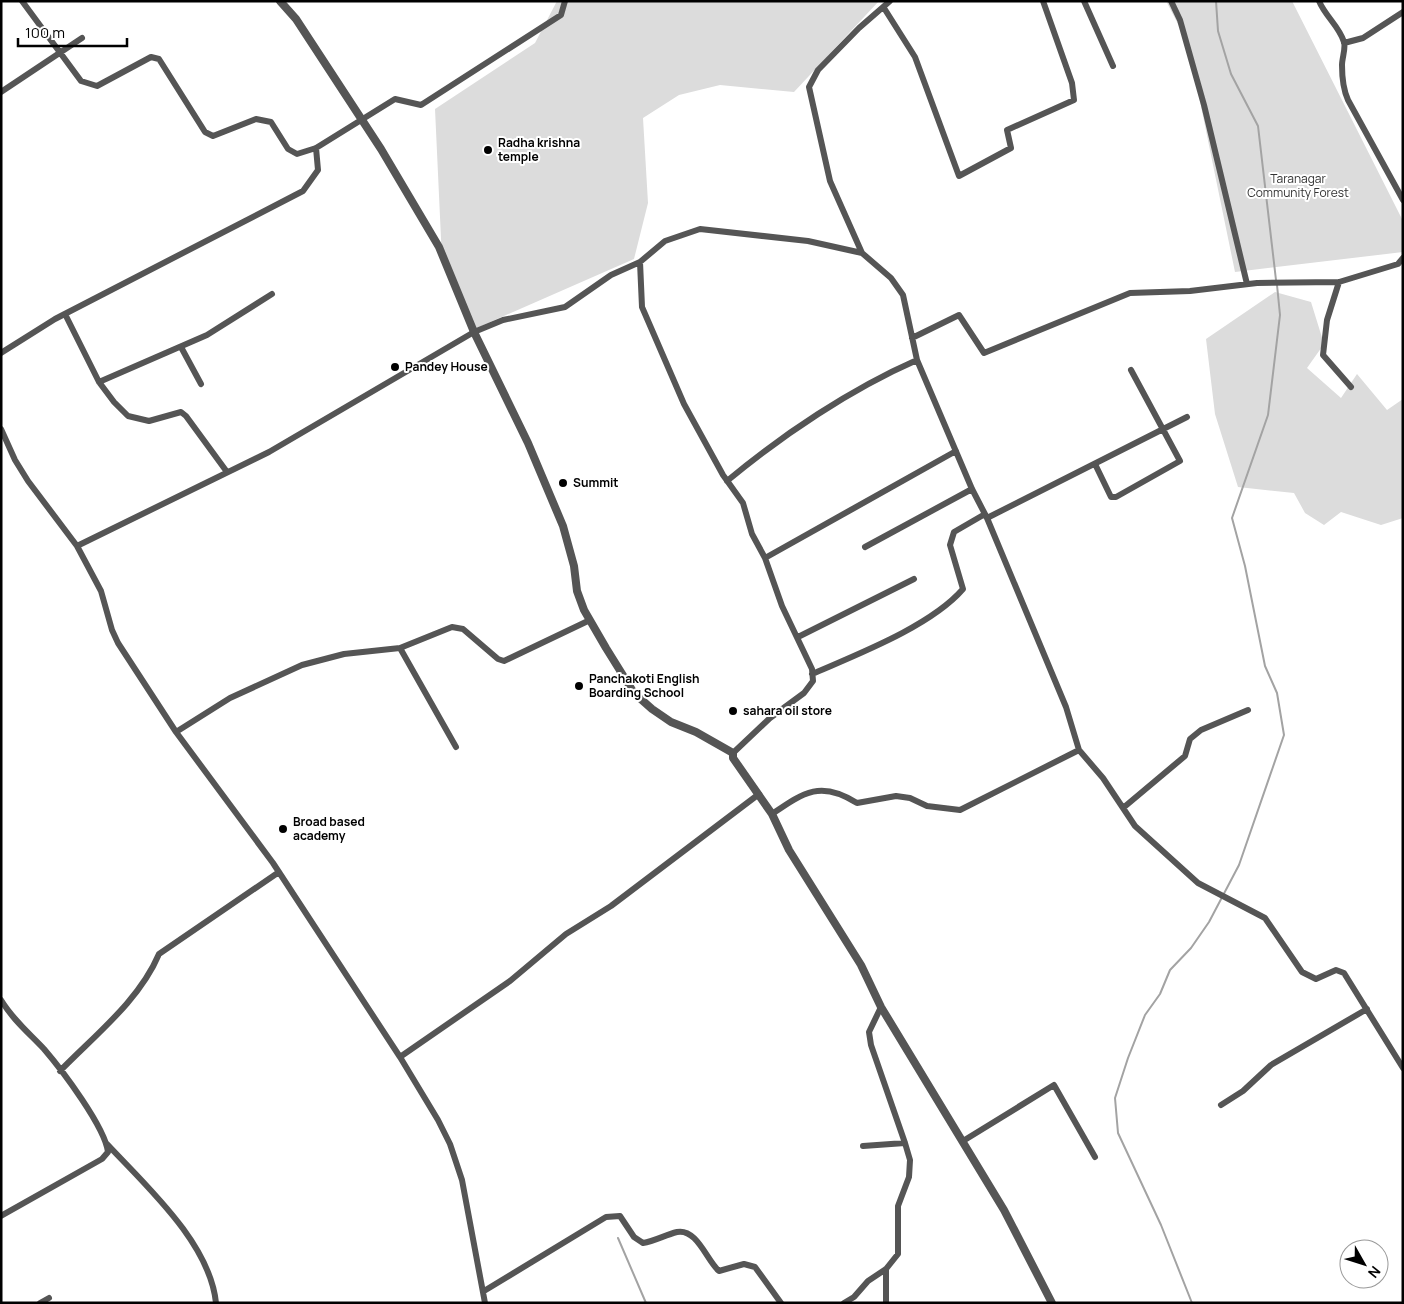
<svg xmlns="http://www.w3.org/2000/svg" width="1404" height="1304" font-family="Manrope,sans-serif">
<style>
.green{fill:#dcdcdc}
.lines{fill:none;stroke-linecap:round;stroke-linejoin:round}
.stream{stroke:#a3a3a3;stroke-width:2}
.minor{stroke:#555;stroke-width:6}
.tertiary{stroke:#555;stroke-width:8}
.poi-dot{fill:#000;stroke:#fff;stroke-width:2}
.labels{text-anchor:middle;stroke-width:4;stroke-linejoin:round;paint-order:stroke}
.poi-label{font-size:12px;font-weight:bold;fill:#000;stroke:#fff;text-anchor:start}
.park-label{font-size:12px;fill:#333;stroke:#fff}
</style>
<rect width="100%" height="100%" fill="#fff"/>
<!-- green -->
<path class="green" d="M557,1H879L794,92L720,85L679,95L643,118L648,203L634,259L472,330L442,260L435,109L535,43Z
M1166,1H1292L1403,221V252L1235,272L1188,43Z
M1275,292L1311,302L1324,344L1307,368L1341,398L1357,374L1387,410L1403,399V518L1381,525L1341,512L1324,525L1305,513L1294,493L1238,487L1215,414L1206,339Z"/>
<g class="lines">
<!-- stream -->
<path class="stream" d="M1216,1L1218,31L1231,74L1258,126L1276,280
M618,1238L646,1303
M1192,1303L1161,1225L1118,1133L1115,1098L1128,1058L1145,1015L1160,994L1170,970L1191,948L1209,922L1239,865L1284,735L1277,693L1265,666L1245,566L1232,518L1268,415L1280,315L1277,285"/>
<!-- minor -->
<path class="minor" d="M22,1L81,81L97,86L151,57L159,59L205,132L213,136L256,119L271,122L288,149L297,154L316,148L395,99L421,105L561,15L565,1
M1084,1L1113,66
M1171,1L1180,20L1204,105L1247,284
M1319,1C1325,16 1339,26 1344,42C1346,48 1342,58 1342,65C1342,78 1343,89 1348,100L1403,200
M884,8L915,57L959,176L1011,148L1007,130L1074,100L1072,83L1043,1
M1344,43L1363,38L1403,12
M1,92L82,38
M862,253L830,181L809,87L818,70L859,28L890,1
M640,262L642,307L684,404L723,475L743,503L752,534L765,558L782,606L812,669L813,681L804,693L770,718L733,753
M1339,282L1327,320L1323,355L1351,387
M65,314L99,382L114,402L128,416L149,421L181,412L186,416L227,472
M912,338L959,315L984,353L1130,293L1190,291L1257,283L1339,282L1398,264L1403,258
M181,347L201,384
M1,353L55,319L303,191L318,170L316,148
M99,382L207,335L272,294
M1,429L15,460L28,481L77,546L101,591L112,630L118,643L176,732L273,863L400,1057L438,1120L450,1144L462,1180L485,1303
M1095,464L1111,497H1116L1180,461L1131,370
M727,481C782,435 851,389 917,360
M987,518L1187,417
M77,546L269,452L474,332L503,320L565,307L611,275L640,262L665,241L700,229L808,241L862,253L891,278L903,295L917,360L972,489L987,518L1066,707L1079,750L1103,778L1135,826L1198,883L1265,918L1302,972L1316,979L1336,970L1344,973L1403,1068
M865,547L972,489
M765,558L956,451
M798,637L914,579
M400,648L456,747
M812,674C858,654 931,626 963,589L950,545L954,532L985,514
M176,732L230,698L302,665L344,654L400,648L452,627L463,629L498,659L504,661L590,620
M1123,808L1185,756L1190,739L1201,730L1248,710
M772,814C804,792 821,780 857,803L896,796L910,798L927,806L960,810L1079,750
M1,1000C13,1020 29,1033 44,1049C62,1070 105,1127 108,1152L102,1159L1,1216
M400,1057L510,981L566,934L611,906L759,794
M60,1071C95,1035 139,1001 159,954L279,872
M1221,1105L1243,1091L1271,1065L1367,1009
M963,1141L1054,1085L1095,1157
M107,1144C146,1186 210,1243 216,1303
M863,1146L905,1143
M886,1269V1303
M484,1291L606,1217L620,1216L634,1237L643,1243C655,1241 665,1235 677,1232C697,1228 707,1261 719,1271L744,1264L755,1267L781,1303
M40,1303L49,1298
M844,1303L854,1297L868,1281L886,1269L898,1254V1206L909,1177L910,1160L905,1143L871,1045L869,1032L881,1007"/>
<!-- tertiary -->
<path class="tertiary" d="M280,1L296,19L381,149L439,247L474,332L528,443L563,526L574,566L577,591L584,610L606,648L634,693L652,709L671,722L696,732L733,753V758L772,814L789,850L861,965L881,1007L1004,1210L1052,1303"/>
</g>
<!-- markers -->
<g class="poi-dot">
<circle cx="488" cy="150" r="5"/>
<circle cx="395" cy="367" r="5"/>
<circle cx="563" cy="483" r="5"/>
<circle cx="579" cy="686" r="5"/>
<circle cx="733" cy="711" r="5"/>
<circle cx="283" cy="829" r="5"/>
</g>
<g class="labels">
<!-- poi labels -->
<g class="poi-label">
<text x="498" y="147">Radha krishna<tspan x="498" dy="14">temple</tspan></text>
<text x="405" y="371">Pandey House</text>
<text x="573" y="487">Summit</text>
<text x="589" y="683">Panchakoti English<tspan x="589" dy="14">Boarding School</tspan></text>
<text x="743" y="715">sahara oil store</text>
<text x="293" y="826">Broad based<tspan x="293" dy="14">academy</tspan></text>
</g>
<!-- park labels -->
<g class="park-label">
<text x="1298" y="183">Taranagar<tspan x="1298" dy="14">Community Forest</tspan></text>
</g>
</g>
<!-- border -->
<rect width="1404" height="1304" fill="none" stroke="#000000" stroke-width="5"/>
<!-- north arrow -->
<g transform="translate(1364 1264) rotate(129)"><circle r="24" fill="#ffffff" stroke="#999999"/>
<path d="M0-4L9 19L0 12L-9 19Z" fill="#000000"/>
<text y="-8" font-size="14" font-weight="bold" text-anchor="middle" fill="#000000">N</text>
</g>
<!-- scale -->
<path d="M18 38v8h109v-8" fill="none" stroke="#000000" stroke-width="2.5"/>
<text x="25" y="38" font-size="15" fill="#000000" stroke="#ffffff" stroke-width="4" paint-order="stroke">100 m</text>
</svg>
